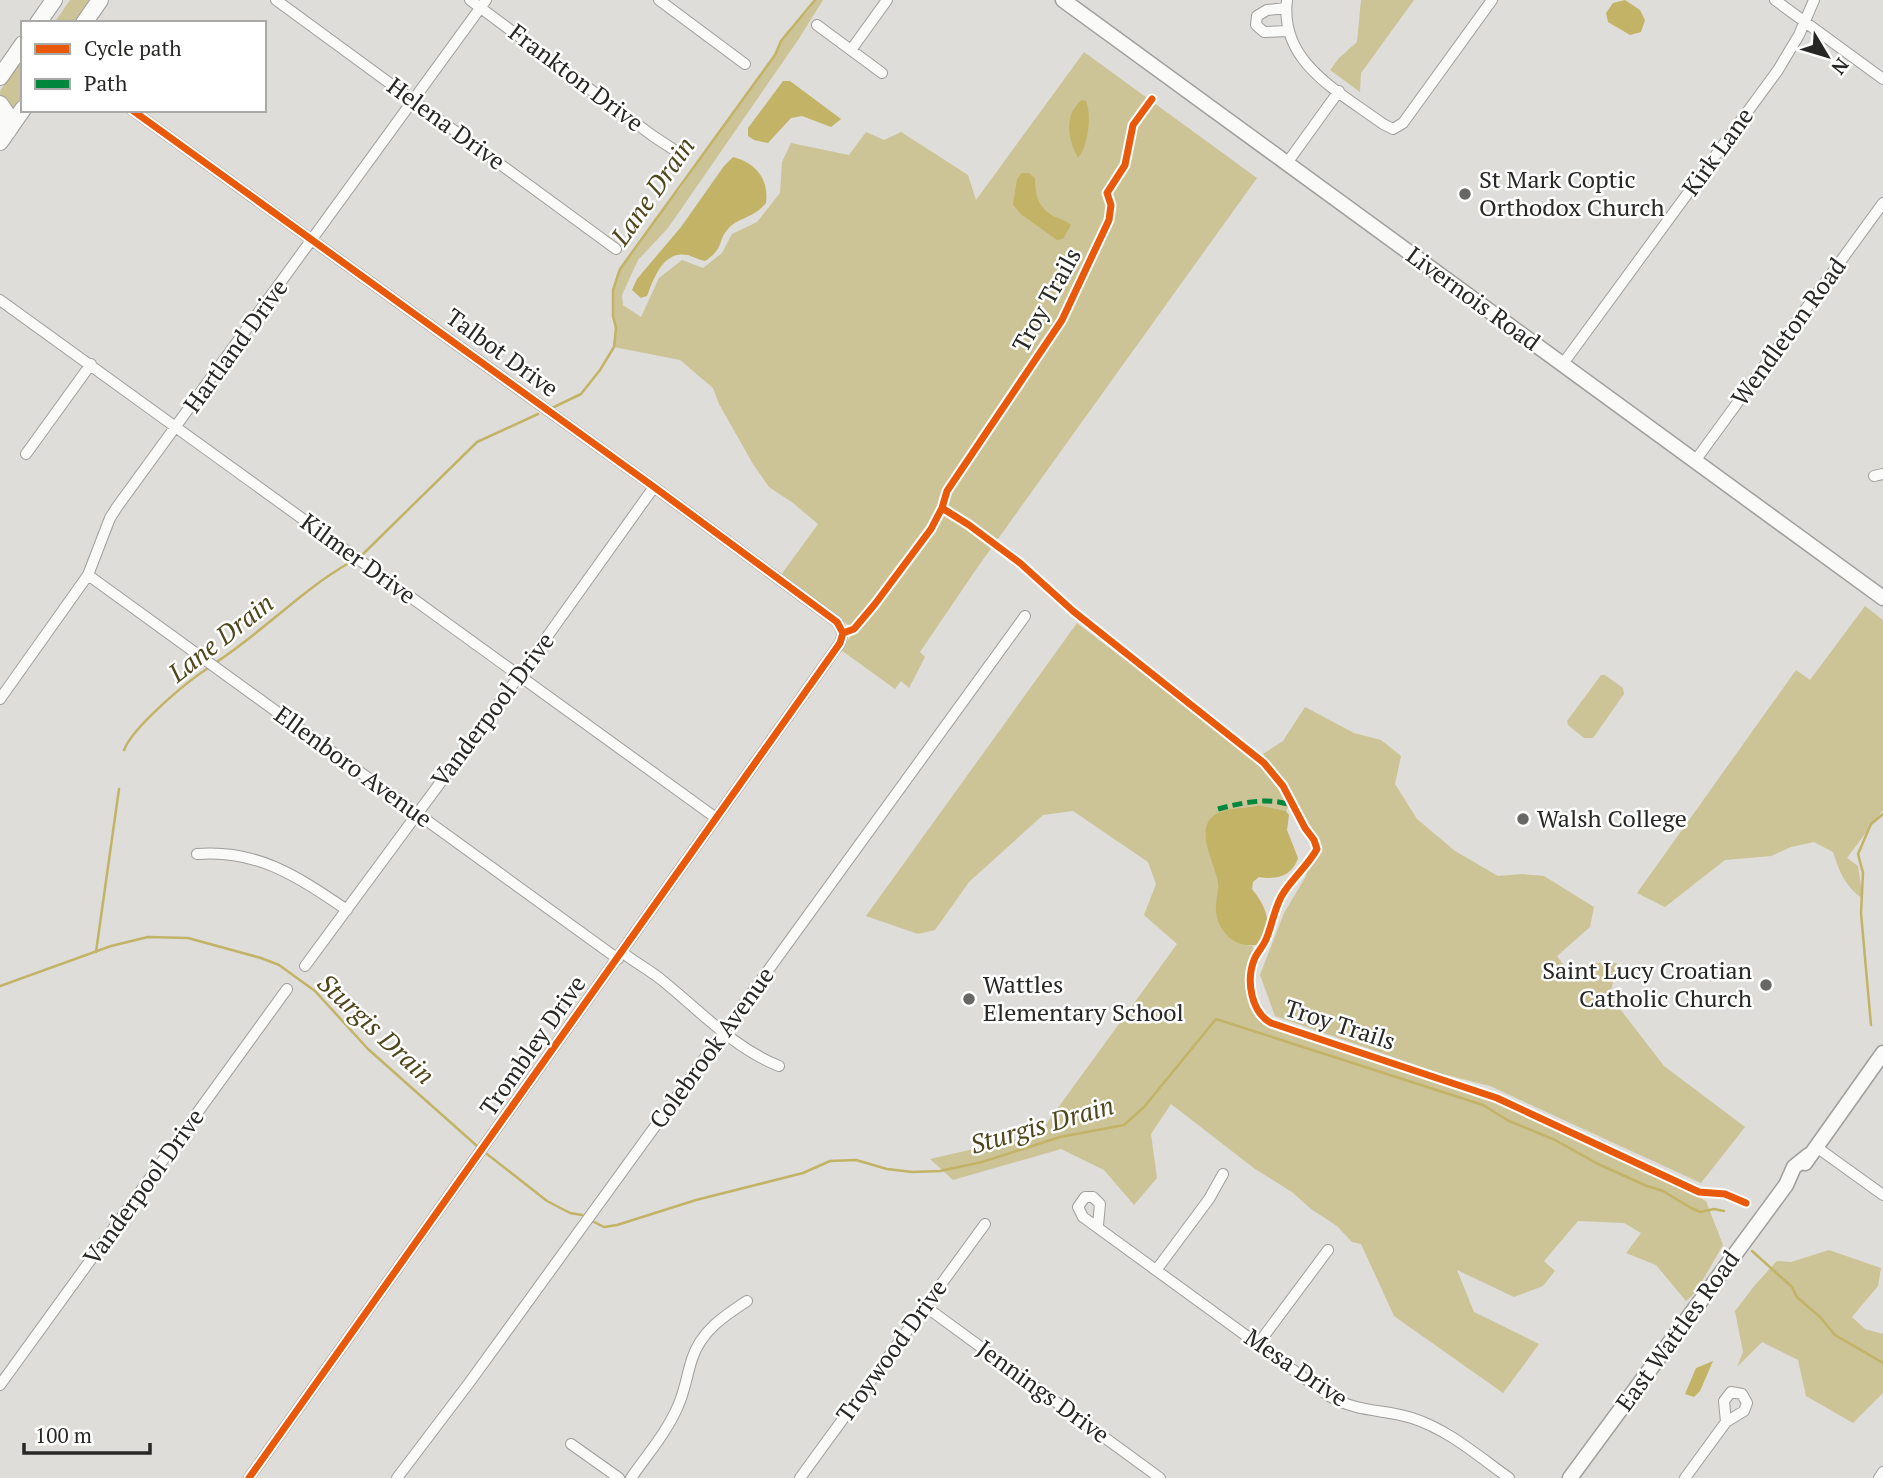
<svg xmlns="http://www.w3.org/2000/svg" width="1883" height="1478" font-family="'PT Serif',serif">
<style>
.green{fill:#ccc396}
.water{fill:#c2b367}
.lines{fill:none;stroke-linecap:round;stroke-linejoin:round}
.stream{stroke:#c2b367;stroke-width:2.5}
.street-casing{stroke:#9f9e9b;stroke-width:12}
.secondary-casing{stroke:#9f9e9b;stroke-width:17}
.primary-casing{stroke:#9f9e9b;stroke-width:18}
.street{stroke:#fafaf9;stroke-width:10}
.secondary{stroke:#fafaf9;stroke-width:14}
.primary{stroke:#fafaf9;stroke-width:16}
.quiet{stroke:#00873e;stroke-width:5;stroke-dasharray:10 5;stroke-linecap:butt}
.cycleway-casing{stroke:#fff;stroke-width:11}
.cycleway{stroke:#e8590c;stroke-width:7}
.poi-dot{fill:#676764;stroke:#fff;stroke-width:2.5}
.labels{text-anchor:middle;stroke-width:5;stroke-linejoin:round;paint-order:stroke}
.street-label{font-size:24px;fill:#272725;stroke:#fff}
.poi-label{font-size:24px;fill:#272725;stroke:#fff;text-anchor:start}
.water-label{font-size:26px;font-style:italic;fill:#4f461b;stroke:#fff}
</style>
<rect width="100%" height="100%" fill="#deddd9"/>
<!-- green -->
<path class="green" d="M70,0H91L74,23H54Z
M815,0H823L798,40L668,228L638,260L622,295L623,305L641,317L659,278L682,260L703,268L722,253L732,234L757,222L780,193L782,162L791,143L849,155L866,132L884,140L901,132L968,175L976,200L1084,52L1257,178L977,568L920,652L925,657L909,688L901,681L895,689L841,650L855,630L781,575L818,524L793,503L769,487L753,464L719,404L713,388L680,360L614,347L616,328L613,316V290L623,264L656,217L680,189L712,140L775,55L784,35L808,11Z
M1361,0H1414L1361,73L1360,92L1330,70L1339,58L1357,42Z
M23,58V96L13,110L8,101L0,95V91Z
M1865,606L1883,620V810L1847,858L1858,866L1863,899C1845,886 1840,873 1833,852L1814,842L1791,847L1771,856L1725,860L1665,907L1637,893L1796,670L1810,680Z
M1077,623L1261,764L1291,802L1286,811L1259,805L1224,811L1205,833C1209,851 1218,868 1218,886C1219,894 1216,901 1216,908C1216,930 1232,945 1253,946L1249,988L1267,1023L1434,1076L1567,1129L1706,1201L1723,1245L1696,1292L1686,1301L1656,1265L1626,1253L1641,1233L1624,1223L1578,1221L1544,1261L1555,1271L1543,1286L1514,1297L1457,1270L1474,1312L1539,1344L1503,1393L1394,1316L1361,1244L1352,1242L1337,1226L1311,1209L1292,1192L1255,1169L1171,1104L1151,1134L1157,1178L1134,1205L1104,1170L1061,1149L953,1180L930,1159L1039,1134L1177,944L1144,915L1156,884L1148,862L1073,811L1043,815L969,882L935,930L918,934L866,916Z
M1601,675H1605L1623,688L1624,694L1593,738H1584L1568,725L1567,721Z
M1305,707L1354,733L1381,740L1401,756L1395,784L1417,819L1455,851L1498,876L1522,874L1544,876L1594,907L1590,927L1557,956L1569,972L1591,963H1617L1610,996L1664,1066L1745,1127L1701,1183L1490,1086L1439,1073L1275,1016L1260,975L1284,913L1306,876L1314,832L1287,786L1263,754L1283,741Z
M1829,1250L1881,1268L1878,1286L1852,1317L1865,1329L1883,1334V1393L1853,1423L1806,1396L1798,1360L1762,1342L1737,1367L1743,1352L1735,1311L1755,1285L1777,1261L1791,1262Z"/>
<!-- water -->
<path class="water" d="M1625,0L1640,10L1645,20L1641,32L1630,35L1608,22L1606,13L1613,3Z
M783,81H790L841,119L831,127L802,116L791,118L768,143L754,140L748,136V128Z
M1082,100L1086,101C1092,116 1088,146 1078,158C1068,139 1063,115 1082,100Z
M733,157C756,163 769,179 766,203C753,219 738,217 728,229C717,241 725,248 705,261C700,260 694,257 688,255C663,250 654,278 647,296L641,298L632,290L637,279L681,227L724,166Z
M1022,173H1029L1035,178C1035,192 1037,205 1050,214C1057,219 1065,219 1071,225L1063,239L1057,240L1022,215L1013,205L1017,179Z
M1259,805L1286,811L1289,815L1287,830L1298,858C1292,876 1277,880 1259,877L1253,882L1252,889C1265,905 1275,925 1260,944C1236,951 1214,930 1216,905C1216,898 1219,891 1218,884C1216,864 1195,834 1212,817C1223,807 1245,809 1259,805Z
M1713,1361L1700,1391L1694,1397L1685,1394L1696,1368Z"/>
<g class="lines">
<!-- stream -->
<path class="stream" d="M552,408L581,394L600,370L614,347L616,328L613,316V290L620,269L775,55L781,41L815,0
M362,555L477,442L538,414
M215,663C262,633 300,591 349,563
M124,750C133,727 187,681 210,667
M96,952L119,789
M0,986L111,946L148,937L188,938L261,958L279,965L315,991L368,1049L477,1146
M1871,1025L1861,913L1863,873L1858,854L1871,824L1883,814
M487,1154L547,1201L570,1213L582,1215
M594,1222L604,1227L617,1225L696,1200L803,1173L830,1161L856,1160L887,1169L912,1172L940,1171L982,1162L1060,1137L1124,1125L1144,1107L1216,1019L1483,1105L1509,1121L1555,1140L1598,1164L1647,1186L1663,1191L1691,1208L1700,1212L1714,1209L1724,1211
M1752,1251L1792,1287L1797,1297L1820,1317L1835,1335L1883,1363"/>
<defs>
<path id="street" d="M276,0L616,249
M470,0L653,136L682,155
M659,0L745,64
M1287,0C1279,63 1340,92 1383,124L1393,129L1403,123L1492,0
M1775,0L1883,79
M1286,8L1267,10L1257,16L1256,25L1264,32L1288,31
M817,25L882,73
M851,50L887,0
M132,110L654,487L837,622L843,633L840,643L249,1478
M1287,163L1339,91
M0,300L716,818
M1562,365L1778,70L1799,35L1814,0
M26,454L91,364
M1695,461L1883,203
M1874,476L1883,474
M88,575L618,959
M0,699L88,575L110,518L117,507L486,0
M197,854C258,849 298,877 347,910
M623,953C636,963 651,971 663,981C700,1011 734,1048 779,1066
M305,966L519,676L654,487
M1815,1146L1883,1195
M1098,1225L1100,1204L1093,1197H1085L1078,1207L1083,1217L1329,1396C1359,1413 1383,1409 1412,1418C1449,1430 1478,1456 1509,1478
M1157,1269L1209,1199L1223,1174
M926,1307L1160,1478
M1258,1344L1328,1250
M0,1385L287,989
M1731,1392L1742,1394L1747,1403L1744,1411L1726,1422L1724,1401Z
M571,1444L619,1478
M397,1478L469,1383L1025,616
M631,1478C647,1455 667,1432 678,1406C685,1391 687,1374 692,1359C701,1331 724,1316 747,1301
M800,1478L985,1224
M1685,1478L1726,1422
M1879,1478L1883,1472"/>
<path id="secondary" d="M1063,0L1883,598
M1805,1163L1883,1053
M1570,1478L1786,1185L1794,1167L1809,1155"/>
<path id="primary" d="M38,23L54,0
M84,23L100,0
M0,77L23,44
M0,104L8,116V131
M0,142L23,109"/>
</defs>
<!-- street casing -->
<use href="#street" class="street-casing"/>
<!-- secondary casing -->
<use href="#secondary" class="secondary-casing"/>
<!-- primary casing -->
<use href="#primary" class="primary-casing"/>
<!-- street -->
<use href="#street" class="street"/>
<!-- secondary -->
<use href="#secondary" class="secondary"/>
<!-- primary -->
<use href="#primary" class="primary"/>
<!-- quiet -->
<path class="quiet" d="M1218,809C1240,803 1272,796 1292,806"/>
<defs>
<path id="cycleway" d="M132,110L654,487L837,622L843,633
M942,508L969,525L1020,563L1073,611L1264,763L1283,786L1305,828L1314,840L1317,849C1308,865 1295,876 1284,892C1275,905 1273,922 1267,937C1264,946 1257,952 1254,960C1246,981 1251,1012 1271,1023L1497,1098L1699,1192L1725,1194L1746,1203
M843,633L854,629L875,604L931,529L942,508L947,491L1062,320L1109,220L1111,205L1107,193L1125,165L1133,125L1152,99
M249,1478L840,643L843,633"/>
</defs>
<!-- cycleway casing -->
<use href="#cycleway" class="cycleway-casing"/>
<!-- cycleway -->
<use href="#cycleway" class="cycleway"/>
</g>
<!-- markers -->
<g class="poi-dot">
<circle cx="1465" cy="194" r="7"/>
<circle cx="1523" cy="819" r="7"/>
<circle cx="1766" cy="985" r="7"/>
<circle cx="969" cy="999" r="7"/>
</g>
<g class="labels">
<!-- street labels -->
<g class="street-label">
<text transform="translate(576 78) rotate(37)" y="8">Frankton Drive</text>
<text transform="translate(446 124) rotate(36)" y="8">Helena Drive</text>
<text transform="translate(1718 152) rotate(-54)" y="8">Kirk Lane</text>
<text transform="translate(1473 299) rotate(36)" y="8">Livernois Road</text>
<text transform="translate(1047 300) rotate(-61)" y="8">Troy Trails</text>
<text transform="translate(1789 332) rotate(-54)" y="8">Wendleton Road</text>
<text transform="translate(236 346) rotate(-54)" y="8">Hartland Drive</text>
<text transform="translate(502 353) rotate(36)" y="8">Talbot Drive</text>
<text transform="translate(358 559) rotate(36)" y="8">Kilmer Drive</text>
<text transform="translate(493 710) rotate(-53)" y="8">Vanderpool Drive</text>
<text transform="translate(353 767) rotate(36)" y="8">Ellenboro Avenue</text>
<text transform="translate(1340 1025) rotate(18)" y="8">Troy Trails</text>
<text transform="translate(533 1046) rotate(-55)" y="8">Trombley Drive</text>
<text transform="translate(712 1048) rotate(-54)" y="8">Colebrook Avenue</text>
<text transform="translate(144 1187) rotate(-54)" y="8">Vanderpool Drive</text>
<text transform="translate(1678 1331) rotate(-54)" y="8">East Wattles Road</text>
<text transform="translate(892 1351) rotate(-54)" y="8">Troywood Drive</text>
<text transform="translate(1296 1368) rotate(34)" y="8">Mesa Drive</text>
<text transform="translate(1043 1392) rotate(36)" y="8">Jennings Drive</text>
</g>
<!-- poi labels -->
<g class="poi-label">
<text x="1479" y="188">St Mark Coptic<tspan x="1479" dy="28">Orthodox Church</tspan></text>
<text x="1537" y="827">Walsh College</text>
<text x="1752" y="979" text-anchor="end">Saint Lucy Croatian<tspan x="1752" dy="28">Catholic Church</tspan></text>
<text x="983" y="993">Wattles<tspan x="983" dy="28">Elementary School</tspan></text>
</g>
<!-- water labels -->
<g class="water-label">
<text transform="translate(653 191) rotate(-55)" y="9">Lane Drain</text>
<text transform="translate(221 638) rotate(-38)" y="9">Lane Drain</text>
<text transform="translate(376 1029) rotate(43)" y="9">Sturgis Drain</text>
<text transform="translate(1042 1125) rotate(-16)" y="9">Sturgis Drain</text>
</g>
</g>
<!-- legend -->
<rect x="21" y="21" width="245" height="91" fill="#ffffff" stroke="#a9a9a8" stroke-width="2"/>
<rect x="35" y="44" width="35" height="10" fill="#e8590c" stroke="#a9a9a8" stroke-width="2"/>
<text x="84" y="56" font-size="21" fill="#272725">Cycle path</text>
<rect x="35" y="79" width="35" height="10" fill="#00873e" stroke="#a9a9a8" stroke-width="2"/>
<text x="84" y="91" font-size="21" fill="#272725">Path</text>
<!-- north arrow -->
<g transform="translate(1827 56) rotate(128)" stroke="#ffffff" stroke-width="5" paint-order="stroke">
<path d="M0-5L12 26L0 18L-12 26Z" fill="#272725"/>
<text y="-10" font-size="19" font-weight="bold" text-anchor="middle" fill="#272725">N</text>
</g>
<!-- scale -->
<path d="M24 1443v10h126v-10" fill="none" stroke="#272725" stroke-width="3.5"/>
<text x="35" y="1443" font-size="21" fill="#272725" stroke="#ffffff" stroke-width="5" paint-order="stroke">100 m</text>
</svg>
